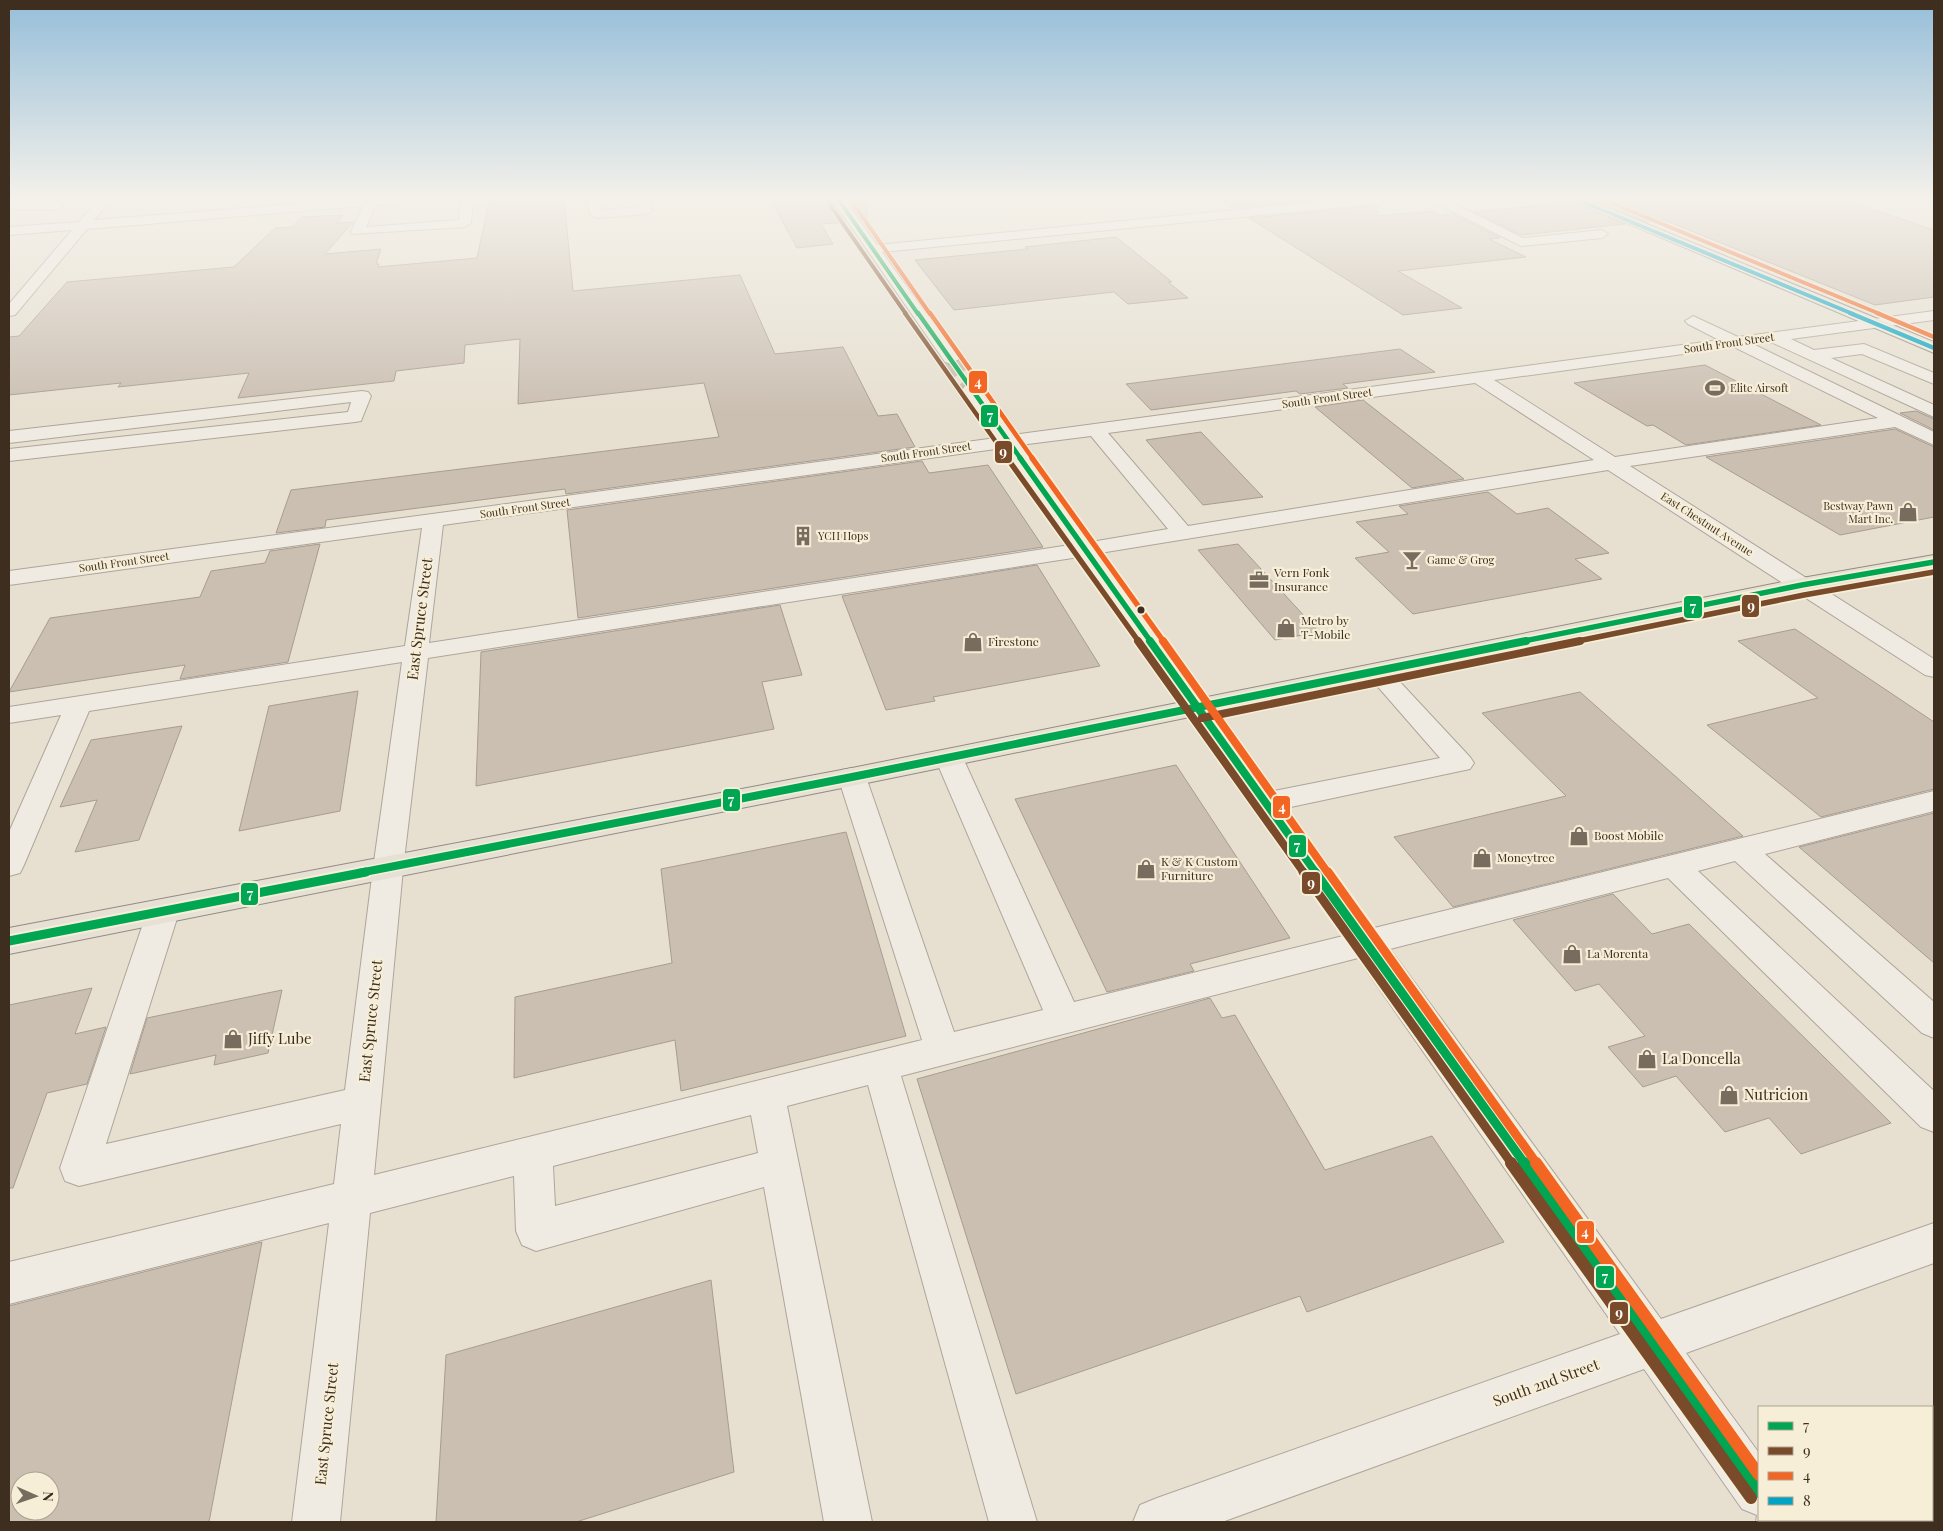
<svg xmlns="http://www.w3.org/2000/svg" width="1943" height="1531" font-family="'Playfair Display',serif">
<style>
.building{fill:#cbbfb2;stroke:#a89c90;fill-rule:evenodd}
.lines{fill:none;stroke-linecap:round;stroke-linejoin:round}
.minor-tunnel{stroke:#c5bcae;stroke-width:17;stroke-dasharray:17 9;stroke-linecap:butt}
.minor-casing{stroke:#ada599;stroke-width:2}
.major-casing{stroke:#928b80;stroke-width:2}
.minor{fill:#efebe3;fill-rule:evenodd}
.major{fill:#e6e1d4;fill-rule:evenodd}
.bus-1-far5-casing{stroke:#f7eed8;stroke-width:5.5}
.bus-1-far4-casing{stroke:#f7eed8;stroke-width:7}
.bus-1-far3-casing{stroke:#f7eed8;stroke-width:9}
.bus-1-far2-casing{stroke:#f7eed8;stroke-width:11}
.bus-1-far1-casing{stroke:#f7eed8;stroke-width:13}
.bus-1-casing{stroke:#f7eed8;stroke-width:16}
.bus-2-far5-casing{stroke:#f7eed8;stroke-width:5.5}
.bus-2-far4-casing{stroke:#f7eed8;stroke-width:7}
.bus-2-far3-casing{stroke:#f7eed8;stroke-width:9}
.bus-2-far2-casing{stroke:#f7eed8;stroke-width:11}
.bus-2-far1-casing{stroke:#f7eed8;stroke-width:13}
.bus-2-casing{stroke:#f7eed8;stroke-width:16}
.bus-3-far5-casing{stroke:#f7eed8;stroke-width:5.5}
.bus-3-far4-casing{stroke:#f7eed8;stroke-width:7}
.bus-3-far3-casing{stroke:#f7eed8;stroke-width:9}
.bus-3-far2-casing{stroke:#f7eed8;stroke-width:11}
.bus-3-far1-casing{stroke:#f7eed8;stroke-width:13}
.bus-3-casing{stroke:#f7eed8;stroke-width:16}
.bus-4-far1-casing{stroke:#f7eed8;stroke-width:5.5}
.bus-4-casing{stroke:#f7eed8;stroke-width:7}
.bus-1-far5{stroke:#00a651;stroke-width:4}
.bus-1-far4{stroke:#00a651;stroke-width:4.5}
.bus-1-far3{stroke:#00a651;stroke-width:5.5}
.bus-1-far2{stroke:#00a651;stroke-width:8}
.bus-1-far1{stroke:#00a651;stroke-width:9}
.bus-1{stroke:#00a651;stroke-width:12}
.bus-2-far5{stroke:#7a4b2a;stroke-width:4}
.bus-2-far4{stroke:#7a4b2a;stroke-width:4.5}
.bus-2-far3{stroke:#7a4b2a;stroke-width:5.5}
.bus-2-far2{stroke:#7a4b2a;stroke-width:8}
.bus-2-far1{stroke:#7a4b2a;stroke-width:9}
.bus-2{stroke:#7a4b2a;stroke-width:12}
.bus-3-far5{stroke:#f26522;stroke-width:4}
.bus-3-far4{stroke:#f26522;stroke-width:4.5}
.bus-3-far3{stroke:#f26522;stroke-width:5.5}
.bus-3-far2{stroke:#f26522;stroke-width:8}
.bus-3-far1{stroke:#f26522;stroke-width:9}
.bus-3{stroke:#f26522;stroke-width:12}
.bus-4-far1{stroke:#03a3c5;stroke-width:4}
.bus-4{stroke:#03a3c5;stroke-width:4.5}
.bus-dot{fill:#3d2e20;stroke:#f7eed8;stroke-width:2}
.labels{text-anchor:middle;stroke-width:4.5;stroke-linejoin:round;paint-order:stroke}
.far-street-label{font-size:11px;fill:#3d2e20;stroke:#f7eed8}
.far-poi-label{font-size:11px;fill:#3d2e20;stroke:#f7eed8;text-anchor:start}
.poi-label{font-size:12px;fill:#3d2e20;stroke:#f7eed8;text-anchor:start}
.near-street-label{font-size:15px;fill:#3d2e20;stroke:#f7eed8}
.near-poi-label{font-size:15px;fill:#3d2e20;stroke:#f7eed8;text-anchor:start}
.line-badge{stroke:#f7eed8;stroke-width:2}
.badge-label{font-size:14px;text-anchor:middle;font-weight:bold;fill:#fff}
</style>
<rect width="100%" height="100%" fill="#e7e0d1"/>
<!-- building -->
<path class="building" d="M528,199H564L573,291L740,275L775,354L843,347L878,416L897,414L915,447L566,494L565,489L326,520L325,527L276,533L291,490L719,437L704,383L518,404L520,339L465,345L464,363L396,371L394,381L238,398L249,373L118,387L121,383L9,395V337L19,336L67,282L234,267L275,228L292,227L302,217L343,215L337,223L353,222L325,254L381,249L376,264H379L378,267L477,258L489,202Z
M770,199H830L846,222L821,224L833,244L797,248Z
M846,199H866L867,220L862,221Z
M1218,199H1327L1233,208Z
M1592,199H1842L1934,230V297L1875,305L1664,220L1647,222Z
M1571,202L1625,224L1522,235L1474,212Z
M1377,206L1378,216L1433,211L1441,215L1453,214L1500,238L1489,239L1526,257L1398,271L1462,308L1403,315L1249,218Z
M1116,237L1172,282H1168L1188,298L1128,304L1114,292L954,310L915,260L1028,249L1025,247Z
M1400,349L1435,372L1343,384L1348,388L1300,394L1296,391L1151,410L1126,384Z
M1705,365L1821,425L1686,445L1653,425L1647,426L1574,383Z
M1363,400L1464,479L1412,488L1315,407Z
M1916,411L1934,419V430L1900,413Z
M1895,429L1934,447V517L1840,535L1706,457Z
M1201,432L1263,497L1203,505L1146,440Z
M922,461L929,473L988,465L1043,547L578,618L567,510Z
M1488,492L1517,514L1548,508L1609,553L1575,559L1602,579L1413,614L1355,558L1389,552L1356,522L1408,514L1399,506Z
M320,544L288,662L180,679L185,665L9,692L50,618L200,597L211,571L265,563L270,551Z
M1238,544L1319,632L1275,640L1198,550Z
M1037,565L1100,666L933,697L935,701L886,710L842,596Z
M780,605L802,675L762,682L774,729L476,786L481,652Z
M1795,629L1934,722V789L1821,817L1707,725L1818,698L1738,641Z
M358,691L340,811L239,831L269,706Z
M1580,692L1743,836L1453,907L1394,837L1566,796L1482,713Z
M182,726L139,840L75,852L97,800L60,807L91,740Z
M1176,765L1290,938L1190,964L1194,971L1107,992L1015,799Z
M1934,813V963L1799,847Z
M846,832L906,1036L681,1091L675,1040L514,1078L515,997L672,963L661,869Z
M1613,894L1652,934L1689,924L1891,1123L1801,1154L1769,1118L1725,1132L1676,1076L1643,1087L1608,1047L1645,1036L1599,984L1575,991L1513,920Z
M92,988L75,1034L106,1027L87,1084L47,1093L13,1188H9V1005Z
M282,990L268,1053L214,1065L216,1055L130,1074L147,1018Z
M1210,998L1222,1018L1235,1015L1325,1170L1432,1136L1504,1242L1307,1312L1300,1296L1016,1394L917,1079Z
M262,1242L209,1522H9V1306ZM20,1481H50V1511H20Z
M711,1280L734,1472L576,1522H436L446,1355Z"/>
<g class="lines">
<!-- minor-tunnel -->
<path class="minor-tunnel" d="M951,359L971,390"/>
<defs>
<path id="minor" d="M99,199H112L94,220L359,199H410L404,203L376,205L366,227L459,220L461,199H473L471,223L465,227L352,234L351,231L363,206L87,229L15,315L9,316V304L72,230L9,235V227L79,222Z
M586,199H598L601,210L640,207L637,199H649L653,210L647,214L596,218L590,214Z
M832,199H844L877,245L1347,199H1390L1384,203L882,252L959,359L951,364L945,362Z
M1428,199H1444L1523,238L1602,230L1608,234L1602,238L1521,246Z
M9,201L57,202L63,206L57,210L9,209Z
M1934,311V320L1791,339L1814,350L1864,344L1934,373V384L1862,354L1831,358L1934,405V417L1771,342L1753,344L1934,432V445L1895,427L1630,466L1934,659V677L1925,675L1608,470L1100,553L1274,791L1440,758L1365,672L1368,667L1377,664L1386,667L1470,757L1474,763L1470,769L1286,808L1374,928L1934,791V811L1765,854L1934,1002V1038L1922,1033L1735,861L1698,871L1934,1091V1132L1921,1127L1668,878L1390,949L1661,1319L1934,1223V1263L1686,1353L1759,1453V1520H1804L1805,1522H1756L1757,1515L1742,1509L1644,1369L1222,1522H1133L1140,1505L1157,1498L1620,1334L1358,958L901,1076L1037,1522H989L868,1085L787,1106L872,1522H824L764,1187L536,1251L522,1245L516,1231L514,1176L370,1213L340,1522H292L329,1223L9,1304V1262L334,1184L341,1124L79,1186L65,1181L60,1168L147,912L152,903L163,900L174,903L179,912L106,1144L345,1090L373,869L402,662L89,711L24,865L20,873L9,876V832L61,715L9,723V707L405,646L422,528L9,585V571L996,438L962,390L965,386H977L1013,435L1719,340L1688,324L1685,321L1693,316L1738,337ZM1734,347L1878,418L1615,457L1494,380ZM1475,383L1594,460L1188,526L1108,433ZM1091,436L1168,529L1091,542L1020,445ZM1003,448L1070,545L429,643L443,525ZM1079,557L1343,936L1074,1002L963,758L959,752L949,749L939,752L935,758L1043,1010L954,1032L866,777L862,770L852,768L842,770L838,777L922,1040L374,1175L403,869L428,658ZM751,1115L758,1153L555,1206L553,1166Z
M362,391L368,392L371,396L361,421L355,422L9,461V449L348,412L351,402L9,443V431Z"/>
<path id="major" d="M1570,199H1586L1934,342V353Z
M1934,555V569L1802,592L852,786L9,954V928L852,768L1802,578Z"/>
</defs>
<!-- minor casing -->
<use href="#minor" class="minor-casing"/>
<!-- major casing -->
<use href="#major" class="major-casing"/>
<!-- minor -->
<use href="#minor" class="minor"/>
<!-- major -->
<use href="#major" class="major"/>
<defs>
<path id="bus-1-far5" d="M838,199L918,314"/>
<path id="bus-1-far4" d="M918,313L1021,459"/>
<path id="bus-1-far3" d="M1020,458L1151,642
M1519,642L1802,585L1934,562"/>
<path id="bus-1-far2" d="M1150,641L1316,873
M359,873L852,777L1526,641"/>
<path id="bus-1-far1" d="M1315,872L1525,1164
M9,941L366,872"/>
<path id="bus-1" d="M1524,1163L1759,1492"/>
<path id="bus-2-far5" d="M830,205L906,314"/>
<path id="bus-2-far4" d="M905,313L1008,459"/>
<path id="bus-2-far3" d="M1007,458L1139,642
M1573,642L1804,595L1934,572"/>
<path id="bus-2-far2" d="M1138,641L1304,873
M1202,718L1580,641"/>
<path id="bus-2-far1" d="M1303,872L1512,1164"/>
<path id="bus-2" d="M1511,1163L1751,1498"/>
<path id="bus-3-far5" d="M850,199L930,314
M1602,199L1880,314"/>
<path id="bus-3-far4" d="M930,313L1033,459
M1877,313L1934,337"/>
<path id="bus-3-far3" d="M1032,458L1164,642"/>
<path id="bus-3-far2" d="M1163,641L1328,873"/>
<path id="bus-3-far1" d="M1328,872L1537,1164"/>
<path id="bus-3" d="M1536,1163L1759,1475"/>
<path id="bus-4-far1" d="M1576,199L1853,314"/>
<path id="bus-4" d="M1850,313L1934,348"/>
</defs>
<!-- bus-1-far5 casing -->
<use href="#bus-1-far5" class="bus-1-far5-casing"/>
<!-- bus-1-far4 casing -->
<use href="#bus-1-far4" class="bus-1-far4-casing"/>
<!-- bus-1-far3 casing -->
<use href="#bus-1-far3" class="bus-1-far3-casing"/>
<!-- bus-1-far2 casing -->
<use href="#bus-1-far2" class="bus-1-far2-casing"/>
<!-- bus-1-far1 casing -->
<use href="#bus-1-far1" class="bus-1-far1-casing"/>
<!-- bus-1 casing -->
<use href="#bus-1" class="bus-1-casing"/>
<!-- bus-2-far5 casing -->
<use href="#bus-2-far5" class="bus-2-far5-casing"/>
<!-- bus-2-far4 casing -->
<use href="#bus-2-far4" class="bus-2-far4-casing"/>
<!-- bus-2-far3 casing -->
<use href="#bus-2-far3" class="bus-2-far3-casing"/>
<!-- bus-2-far2 casing -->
<use href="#bus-2-far2" class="bus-2-far2-casing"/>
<!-- bus-2-far1 casing -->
<use href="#bus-2-far1" class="bus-2-far1-casing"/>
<!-- bus-2 casing -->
<use href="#bus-2" class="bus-2-casing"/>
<!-- bus-3-far5 casing -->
<use href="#bus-3-far5" class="bus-3-far5-casing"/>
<!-- bus-3-far4 casing -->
<use href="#bus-3-far4" class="bus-3-far4-casing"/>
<!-- bus-3-far3 casing -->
<use href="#bus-3-far3" class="bus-3-far3-casing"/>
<!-- bus-3-far2 casing -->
<use href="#bus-3-far2" class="bus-3-far2-casing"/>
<!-- bus-3-far1 casing -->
<use href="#bus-3-far1" class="bus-3-far1-casing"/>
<!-- bus-3 casing -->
<use href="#bus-3" class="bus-3-casing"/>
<!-- bus-4-far1 casing -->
<use href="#bus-4-far1" class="bus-4-far1-casing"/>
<!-- bus-4 casing -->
<use href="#bus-4" class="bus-4-casing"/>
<!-- bus-1-far5 -->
<use href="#bus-1-far5" class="bus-1-far5"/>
<!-- bus-1-far4 -->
<use href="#bus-1-far4" class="bus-1-far4"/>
<!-- bus-1-far3 -->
<use href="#bus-1-far3" class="bus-1-far3"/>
<!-- bus-1-far2 -->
<use href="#bus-1-far2" class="bus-1-far2"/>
<!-- bus-1-far1 -->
<use href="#bus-1-far1" class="bus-1-far1"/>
<!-- bus-1 -->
<use href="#bus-1" class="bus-1"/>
<!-- bus-2-far5 -->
<use href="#bus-2-far5" class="bus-2-far5"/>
<!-- bus-2-far4 -->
<use href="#bus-2-far4" class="bus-2-far4"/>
<!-- bus-2-far3 -->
<use href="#bus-2-far3" class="bus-2-far3"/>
<!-- bus-2-far2 -->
<use href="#bus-2-far2" class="bus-2-far2"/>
<!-- bus-2-far1 -->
<use href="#bus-2-far1" class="bus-2-far1"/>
<!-- bus-2 -->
<use href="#bus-2" class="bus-2"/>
<!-- bus-3-far5 -->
<use href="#bus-3-far5" class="bus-3-far5"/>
<!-- bus-3-far4 -->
<use href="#bus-3-far4" class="bus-3-far4"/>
<!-- bus-3-far3 -->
<use href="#bus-3-far3" class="bus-3-far3"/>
<!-- bus-3-far2 -->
<use href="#bus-3-far2" class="bus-3-far2"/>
<!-- bus-3-far1 -->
<use href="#bus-3-far1" class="bus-3-far1"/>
<!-- bus-3 -->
<use href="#bus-3" class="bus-3"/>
<!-- bus-4-far1 -->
<use href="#bus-4-far1" class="bus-4-far1"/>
<!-- bus-4 -->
<use href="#bus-4" class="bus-4"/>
</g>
<!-- sky -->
<linearGradient id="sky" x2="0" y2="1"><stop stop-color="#96bed9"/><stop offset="0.48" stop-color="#f4f1ea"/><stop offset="1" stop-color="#f4f1ea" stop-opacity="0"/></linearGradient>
<rect width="1943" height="413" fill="url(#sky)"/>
<!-- icons -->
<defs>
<symbol id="stadium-bare" viewBox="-9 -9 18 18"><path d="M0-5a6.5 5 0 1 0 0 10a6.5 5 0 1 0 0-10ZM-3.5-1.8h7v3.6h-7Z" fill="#786c5e" stroke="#f7eed8" stroke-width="2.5" paint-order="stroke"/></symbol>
<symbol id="shop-bare" viewBox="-9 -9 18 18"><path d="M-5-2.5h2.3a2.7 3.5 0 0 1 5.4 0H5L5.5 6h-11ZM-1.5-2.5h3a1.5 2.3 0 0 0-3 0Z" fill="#786c5e" stroke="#f7eed8" stroke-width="2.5" paint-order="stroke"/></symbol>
<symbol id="building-bare" viewBox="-9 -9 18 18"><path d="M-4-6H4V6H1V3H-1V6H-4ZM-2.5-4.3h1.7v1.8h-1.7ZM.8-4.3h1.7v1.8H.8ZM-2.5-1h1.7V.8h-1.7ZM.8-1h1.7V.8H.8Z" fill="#786c5e" stroke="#f7eed8" stroke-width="2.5" paint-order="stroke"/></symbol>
<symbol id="bar-bare" viewBox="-9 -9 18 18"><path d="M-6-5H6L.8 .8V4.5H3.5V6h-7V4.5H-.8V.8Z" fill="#786c5e" stroke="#f7eed8" stroke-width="2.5" paint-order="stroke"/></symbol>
<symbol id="office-bare" viewBox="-9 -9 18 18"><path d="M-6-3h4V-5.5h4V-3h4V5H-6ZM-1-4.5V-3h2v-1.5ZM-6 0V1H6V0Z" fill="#786c5e" stroke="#f7eed8" stroke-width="2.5" paint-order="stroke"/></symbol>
</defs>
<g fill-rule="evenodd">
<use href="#stadium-bare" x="1701" y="374" width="28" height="28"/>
<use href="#shop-bare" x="1894" y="498" width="28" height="28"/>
<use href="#building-bare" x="789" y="522" width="28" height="28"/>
<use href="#bar-bare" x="1398" y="546" width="28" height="28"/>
<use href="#office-bare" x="1245" y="566" width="28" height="28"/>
<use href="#shop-bare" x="1272" y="614" width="28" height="28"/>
<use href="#shop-bare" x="959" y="628" width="28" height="28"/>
<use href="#shop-bare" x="1565" y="822" width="28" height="28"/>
<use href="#shop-bare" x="1468" y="844" width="28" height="28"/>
<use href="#shop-bare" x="1132" y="855" width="28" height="28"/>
<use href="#shop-bare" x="1558" y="940" width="28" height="28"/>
<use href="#shop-bare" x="219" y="1025" width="28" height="28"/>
<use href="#shop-bare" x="1633" y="1045" width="28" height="28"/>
<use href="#shop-bare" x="1715" y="1081" width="28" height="28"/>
</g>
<!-- markers -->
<circle class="bus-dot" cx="1141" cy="610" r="4.5"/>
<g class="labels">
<!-- far-street labels -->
<g class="far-street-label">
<text transform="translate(1729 343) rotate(-8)" y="4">South Front Street</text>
<text transform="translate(1327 398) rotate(-8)" y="4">South Front Street</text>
<text transform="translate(926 452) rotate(-8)" y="4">South Front Street</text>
<text transform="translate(525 508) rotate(-8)" y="4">South Front Street</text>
<text transform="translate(1707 524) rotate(33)" y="4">East Chestnut Avenue</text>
<text transform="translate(124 562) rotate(-8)" y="4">South Front Street</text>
</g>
<!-- far-poi labels -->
<g class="far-poi-label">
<text x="1730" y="392">Elite Airsoft</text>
<text x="1893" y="510" text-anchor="end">Bestway Pawn<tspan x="1893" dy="13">Mart Inc.</tspan></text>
<text x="818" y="540">YCH Hops</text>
<text x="1427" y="564">Game &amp; Grog</text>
</g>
<!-- poi labels -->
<g class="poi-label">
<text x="1274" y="577">Vern Fonk<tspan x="1274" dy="14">Insurance</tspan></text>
<text x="1301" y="625">Metro by<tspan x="1301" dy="14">T-Mobile</tspan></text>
<text x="988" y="646">Firestone</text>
<text x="1594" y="840">Boost Mobile</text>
<text x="1497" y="862">Moneytree</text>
<text x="1161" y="866">K &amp; K Custom<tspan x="1161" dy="14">Furniture</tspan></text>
<text x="1587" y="958">La Morenta</text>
</g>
<!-- near-street labels -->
<g class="near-street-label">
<text transform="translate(420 619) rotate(-83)" y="5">East Spruce Street</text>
<text transform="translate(371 1021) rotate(-84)" y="5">East Spruce Street</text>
<text transform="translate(1546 1383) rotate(-20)" y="5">South 2nd Street</text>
<text transform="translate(327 1424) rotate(-84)" y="5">East Spruce Street</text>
</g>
<!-- near-poi labels -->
<g class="near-poi-label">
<text x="248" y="1044">Jiffy Lube</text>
<text x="1662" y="1064">La Doncella</text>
<text x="1744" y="1100">Nutricion</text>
</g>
</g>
<g class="line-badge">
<rect x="968" y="370" width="20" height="24" rx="5" fill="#f26522"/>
<rect x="980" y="404" width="19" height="24" rx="5" fill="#00a651"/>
<rect x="994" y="440" width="19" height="24" rx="5" fill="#7a4b2a"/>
<rect x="1741" y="594" width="19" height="24" rx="5" fill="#7a4b2a"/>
<rect x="1683" y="595" width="20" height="24" rx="5" fill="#00a651"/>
<rect x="722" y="788" width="19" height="24" rx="5" fill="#00a651"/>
<rect x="1272" y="795" width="19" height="24" rx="5" fill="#f26522"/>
<rect x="1288" y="834" width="19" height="24" rx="5" fill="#00a651"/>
<rect x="1301" y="871" width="20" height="24" rx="5" fill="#7a4b2a"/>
<rect x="240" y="882" width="19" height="24" rx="5" fill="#00a651"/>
<rect x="1576" y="1220" width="19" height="24" rx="5" fill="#f26522"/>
<rect x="1595" y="1265" width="20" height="24" rx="5" fill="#00a651"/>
<rect x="1609" y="1301" width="20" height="24" rx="5" fill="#7a4b2a"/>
</g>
<g class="badge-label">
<text x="978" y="387">4</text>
<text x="990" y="421">7</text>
<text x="1003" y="457">9</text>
<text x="1751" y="611">9</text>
<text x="1693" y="612">7</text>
<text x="731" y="805">7</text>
<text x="1282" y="812">4</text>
<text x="1297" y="851">7</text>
<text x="1311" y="888">9</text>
<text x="250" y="899">7</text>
<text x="1585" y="1237">4</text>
<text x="1605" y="1282">7</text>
<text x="1619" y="1318">9</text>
</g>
<!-- border -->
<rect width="1943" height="1531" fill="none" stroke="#3d2e20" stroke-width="20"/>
<!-- legend -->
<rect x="1758" y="1406" width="175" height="115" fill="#f7eed8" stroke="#ada18e"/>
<rect x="1768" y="1422" width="25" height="8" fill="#00a651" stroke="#ada18e"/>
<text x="1803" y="1431" font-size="15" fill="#3d2e20">7</text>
<rect x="1768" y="1447" width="25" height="8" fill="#7a4b2a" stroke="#ada18e"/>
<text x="1803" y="1456" font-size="15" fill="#3d2e20">9</text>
<rect x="1768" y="1472" width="25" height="8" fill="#f26522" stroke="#ada18e"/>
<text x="1803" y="1481" font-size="15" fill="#3d2e20">4</text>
<rect x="1768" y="1497" width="25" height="8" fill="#03a3c5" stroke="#ada18e"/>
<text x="1803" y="1506" font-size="15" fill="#3d2e20">8</text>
<!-- north arrow -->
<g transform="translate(35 1496) rotate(92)"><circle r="24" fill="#f7eed8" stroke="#ada18e"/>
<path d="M0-4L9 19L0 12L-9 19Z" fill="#786c5e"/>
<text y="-8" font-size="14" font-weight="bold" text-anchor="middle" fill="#3d2e20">N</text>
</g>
</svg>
